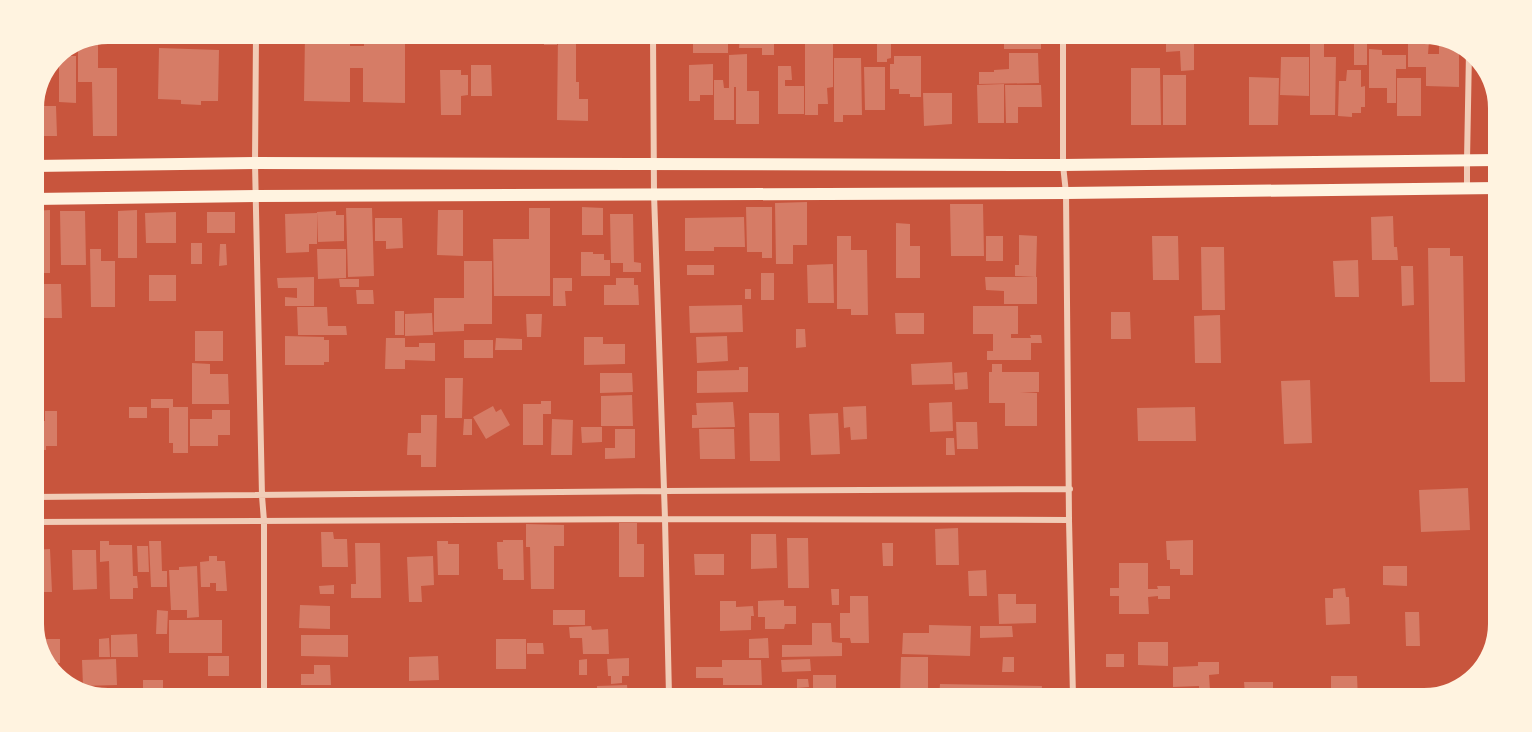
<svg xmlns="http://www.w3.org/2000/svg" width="1532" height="732" font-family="Manrope,sans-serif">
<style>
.building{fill:#d67c66}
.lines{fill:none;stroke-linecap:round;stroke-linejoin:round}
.minor{stroke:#f1ccb7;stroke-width:6}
.secondary{stroke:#fff3e0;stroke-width:12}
</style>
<rect width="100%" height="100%" fill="#c8553d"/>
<!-- building -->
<path class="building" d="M305,34H350V46H364V34H405V103L363,102V68H350V102L304,101Z
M497,35H533V43L520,42V37H497Z
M544,35H557V45H544Z
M558,35H589V42L576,41V82H579V99H588V121L557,120Z
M693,36H728V53H693Z
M740,36H774V55H762V48H739Z
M825,36H833V87L827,88L828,104H818V115H805V41H825Z
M877,36H891V58L887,59V62H877Z
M1004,37H1041V49H1004Z
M96,38H98V68H117V136H93L92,82H78V45Z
M1310,38H1324V57H1336L1335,115H1310Z
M1354,38H1367V65H1354Z
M1166,41H1194V70L1181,71L1180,51L1166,52Z
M1408,41H1429L1428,54H1439V41H1456L1459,44V87L1426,86V67H1408Z
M159,48L219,50L218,101H201V105L181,104V100L158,99Z
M1369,49L1382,50V55H1406V69H1396V103H1387V88H1369Z
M1009,53H1038L1039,83L979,84V72H994V70L1009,69Z
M747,54V91H759V124H736V87H734V120H714V80H723L724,88H729V55Z
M59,56H76V103L59,102Z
M894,56H921V97H910V94H899V89H890V64H894Z
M1281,57H1309V96L1280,95Z
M834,58H861L862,115H843V122H834Z
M713,64V95H700V101H689V65Z
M471,65H491L492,96H471Z
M778,66H791L792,80H785V86H804V114H778Z
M864,67H885V110H865Z
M1131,68H1160L1161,125H1131Z
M440,70H461V75H468V95L461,96V115H441Z
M1347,70H1361V87L1365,86V107H1361V113H1352V117L1338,116L1339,81H1346Z
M1163,75H1186V125H1163Z
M1249,77L1279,78L1278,125H1249Z
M1397,78H1421V116H1397Z
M1004,84V123H978L977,85Z
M1005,85H1041L1042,107H1018V123H1006Z
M923,93H952V124L924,126Z
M41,106H56L57,136H41Z
M807,202V245H793V264H776L775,203Z
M950,204H983L984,256H951Z
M582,207L603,208V235H582Z
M746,207H772V258H762V252H747Z
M346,208H372L374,276L348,277Z
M529,208H550V296H494L493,239H529Z
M50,210V273H33V211Z
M137,210V258H118V211Z
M438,210H463V256L437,255Z
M60,211H85L86,265H61Z
M336,211V215H344V241L318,242L317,212Z
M176,212V243H146L145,213Z
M207,212H235V233H207Z
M317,213V244H309V252L286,253L285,214Z
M610,214H633L634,262L641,263V272H623V263H611Z
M1393,216L1394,247H1397L1398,260H1372L1371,217Z
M744,217L745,247H714V251H685V218Z
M375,218H402L403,248L386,249V241H375Z
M896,223L910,224V246H920V278H896Z
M1019,235L1037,236L1036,277L1015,276V265H1019Z
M837,236H851V250H867L868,315H851V309H837Z
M986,236H1003V261H986Z
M1152,236H1178L1179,280H1153Z
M191,243H202V264H191Z
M220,244H226L227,265L219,266Z
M1201,247H1224L1225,310H1202Z
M1428,248H1450V256H1463L1465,382H1430Z
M90,249H101V261H115V307H91Z
M317,249H346V278L318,279Z
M581,252H593V254H604V260H610V276H581Z
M1358,260L1359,297H1335L1333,261Z
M464,261H492V324H464V331L434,332V298H464Z
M833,264L834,303H808L807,265Z
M687,265H714V275H687Z
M1401,266H1413L1414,305L1402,306Z
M761,273H774V300H761Z
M149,275H176V301H149Z
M314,277V306H285V297L297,298V288H278L277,278Z
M985,277H1037V304H1004V291L986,290Z
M553,278H572V291H565L566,306H553Z
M616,278H634V285H638L639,305H604V285H616Z
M339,279H359V287H340Z
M37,284H61L62,318H37Z
M745,289H751V299H745Z
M356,290H373L374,304H357Z
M742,305L743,332L690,333L689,306Z
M973,306H1018V334H1011V338H1031L1030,335H1041L1042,343H1031V360H987V351H993V334H973Z
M297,307H327L328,326H346L347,335H298Z
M395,311H404V335H395Z
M1111,312H1130L1131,339H1111Z
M432,313L433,335L405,336V314Z
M895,313H924V334H896Z
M526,314H542L541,337H527Z
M1220,315L1221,363H1195L1194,316Z
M796,329H805L806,347L796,348Z
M195,331H223V361H195Z
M285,336L324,337V340H329V362H324V365H285Z
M727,336L728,361L697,363L696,337Z
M584,337H603V344H625V364L584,365Z
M386,338H405V347H419V343H435V361L405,360V369H385Z
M496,338L522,339V350H495Z
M464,340H493V358H464Z
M952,362L953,384L912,385L911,364Z
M192,363L210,364V374H228L229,404H192Z
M992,364H1002V372H1039V392H1020L1037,393V426H1005V403H989V372H992Z
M739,367H748V392L697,393V371L739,370Z
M967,372L968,389L955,390L954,373Z
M600,373H632L633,392L600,393Z
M445,378H463L462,418H445Z
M1310,380L1312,443L1284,444L1281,381Z
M632,395L633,426H601V396Z
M151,399H173V407H188V453H173V443H169V408H151Z
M541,401H551V414H543V445H523V404H541Z
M733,402L735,427L692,428V415H697L696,403Z
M952,402L953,431L930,432L929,403Z
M493,406L496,412L501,409L510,425L486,439L473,417Z
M866,406L867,439L851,440L850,427L844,428L843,407Z
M129,407H147V418H129Z
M1195,407L1196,441H1138L1137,408Z
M212,410H230V435H218V446H190V419H212Z
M45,411H57V446H46V450H33V421H45Z
M749,413H779L780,461H750Z
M838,413L840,454L811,455L809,414Z
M421,415H437L436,467H421V455H407L408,433H421Z
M464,419H472V435H463Z
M552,419L573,420L572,455H551Z
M956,422H977L978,449H957Z
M581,427H602V442L582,443Z
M615,429H635V458L605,459V448H615Z
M699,429H734L735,459H700Z
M946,438H954L955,455H946Z
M1468,488L1470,530L1421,532L1419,490Z
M619,523H637V544H644V577H619Z
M526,524L564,525V546H554V589H531L530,547H526Z
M958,528L959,565H936L935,529Z
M321,532H333L334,539H347L348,567H322Z
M751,534H776L777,568L751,569Z
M787,538H808L809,588H788Z
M503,540H523L524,580H503V569H498L497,542H503Z
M1193,540V575H1180V569H1170V560H1167L1166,541Z
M100,541H109V545H132L133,576H137L138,588H133V599H110L109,561L100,562Z
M149,541H161L162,571H167V587H151Z
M437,541H448V544H459V575H438Z
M355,543H380L381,598H351V584H356Z
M882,543H893V566H883Z
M137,546H148L149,572H138Z
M50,549L52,592H33V550Z
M72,550H96L97,589L73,590Z
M694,554H724V575H695Z
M209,556H217V561H225L227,591H216V583H210V587H201L200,562L209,561Z
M433,556L434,585L421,586L422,602H409L407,557Z
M1119,563H1148V589H1158L1157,586H1170V599H1158V596L1148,597L1149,614H1119V596H1110V588H1119Z
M197,566L199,617L187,618V610H171L169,570H179V567Z
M1383,566H1407V586L1383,585Z
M986,570L987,596H969L968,571Z
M334,585V594H320L319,586Z
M1345,588L1346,597H1349L1350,624L1326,625L1325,598H1333V589Z
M831,589H839V605H832Z
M998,594H1016V604H1036V623L999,624Z
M850,596H868L869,643H851L850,638H840V613H850Z
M784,600V606H796V624H785L784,629H765V617H758V601Z
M720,601H736V607L753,606L754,616H751V630L720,631Z
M300,605L330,606V629L299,628Z
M157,610L168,611L167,634H156Z
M553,610H585V625H553Z
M1405,612H1419L1420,646H1406Z
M169,620H222V653H169Z
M812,623H831L832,642L842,643V656L782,657V645H812Z
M929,625L971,626L970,656L902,654L903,633H929Z
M591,626L592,630L608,629L609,654H583L582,638H570L569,627Z
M980,626H1012L1013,637L980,638Z
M137,634L138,657H111V635Z
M301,635H348V657L301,656Z
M109,638L110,657H99V639Z
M768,638L769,658H749V639Z
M46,639H60V663L47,664Z
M496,639H526V669H496Z
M1138,642H1168V666L1138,665Z
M527,643H543L544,654H527Z
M1106,654H1124V667H1106Z
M208,656H229V676H208Z
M438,656L439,680L409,681V657Z
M901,657H928V694H910V697H900Z
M1003,657H1014V672H1002Z
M629,658V676H622V683L611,684V676H608L607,659Z
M116,659L117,685L83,686L82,660Z
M587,659V675H579V660Z
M810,659L811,671L782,672L781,660Z
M722,660H761L762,685H723V678H696V667H722Z
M1198,662H1219V674L1209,675L1210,690H1199V686L1173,687V667L1198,666Z
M314,665H330L331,685H301V674H314Z
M813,675H836V696H813Z
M1331,676H1357L1358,699H1331Z
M797,679H808L809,687L797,688Z
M143,680H163V694L143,693Z
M1244,682H1273V694H1245Z
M940,684L1042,686L1041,697H939Z
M627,685L628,696L595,695V693H597V686Z
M313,689H332V694H313Z
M1138,691H1153V698H1138Z
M728,693H753V696H729Z"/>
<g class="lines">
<!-- minor -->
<path class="minor" d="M256,34L255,163L262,496L264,521V694
M653,35L654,194L665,519L669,696
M1063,37V165L1066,193L1069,520L1073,697
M1467,188V160L1469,52
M33,497L664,491L1070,489
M33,522L665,519L1069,520"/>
<!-- secondary -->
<path class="secondary" d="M33,166L255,163L1063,165L1498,160
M33,199L257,196L1066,193L1498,188"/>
</g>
<!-- crop -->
<path d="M0 0H1532V732H0ZM108 44H1424A64 64 0 0 1 1488 108V624A64 64 0 0 1 1424 688H108A64 64 0 0 1 44 624V108A64 64 0 0 1 108 44Z" fill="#fff3e0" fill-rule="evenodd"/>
</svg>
